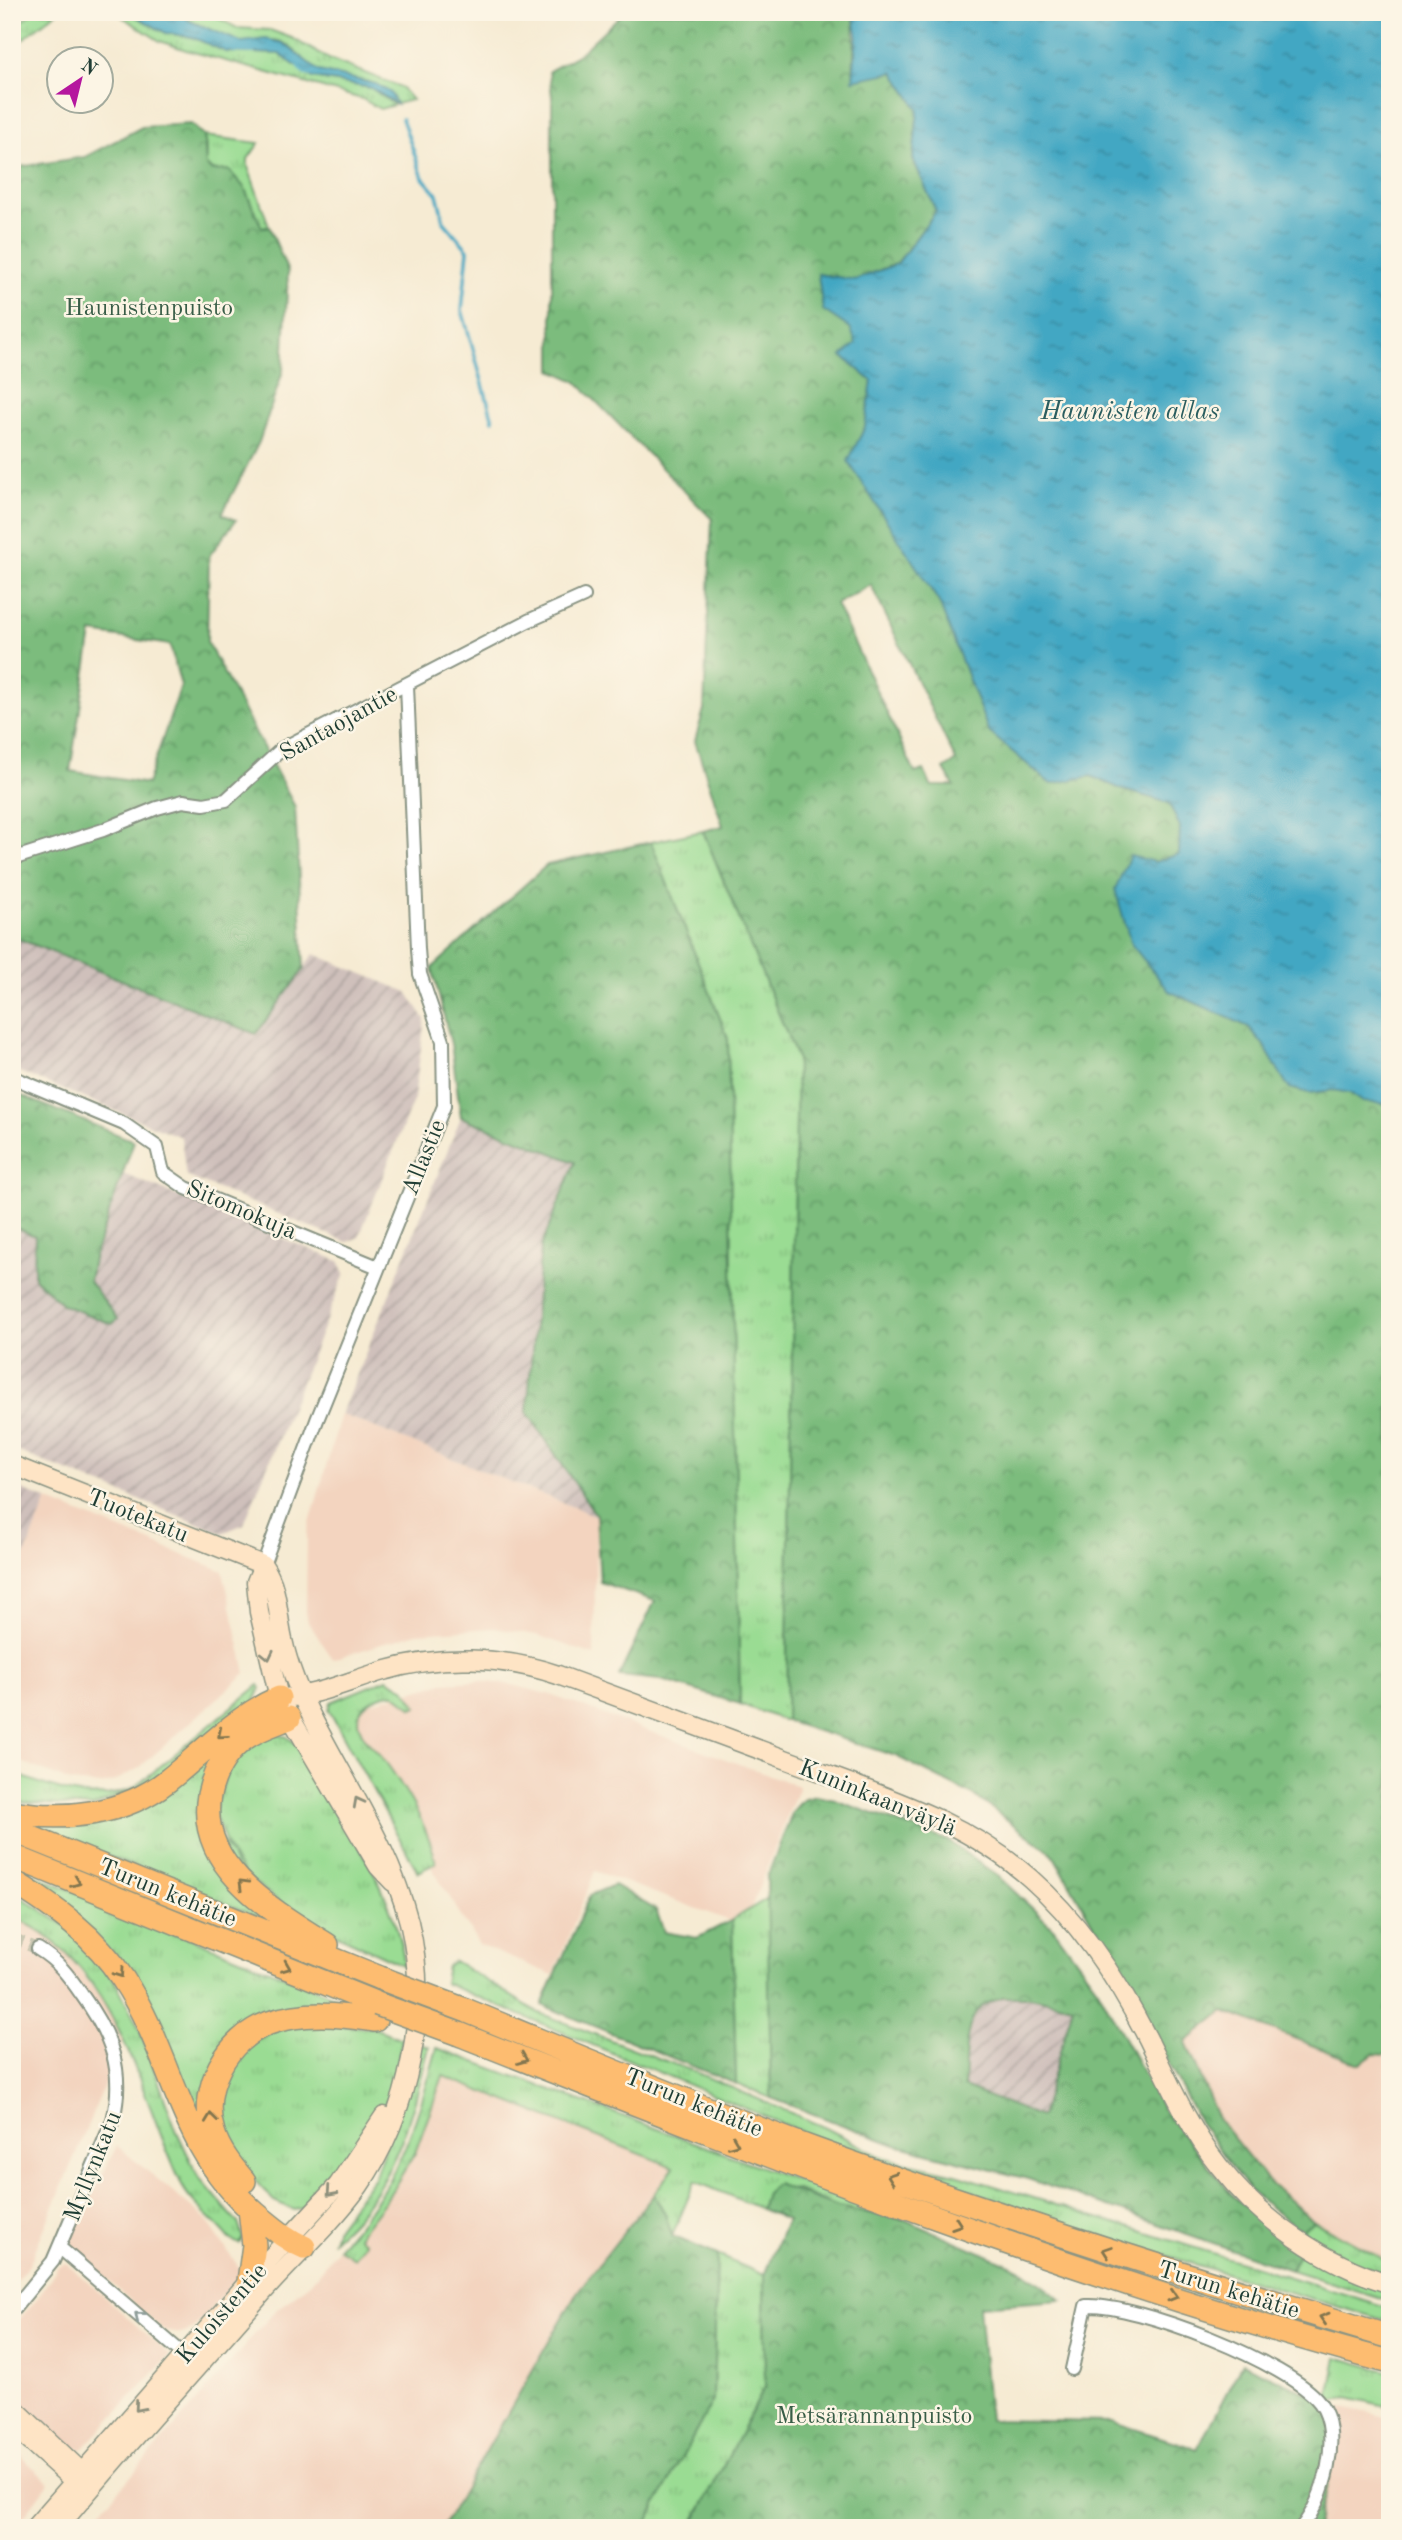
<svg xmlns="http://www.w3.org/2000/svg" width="1402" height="2540" font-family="'Old Standard TT',serif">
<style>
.built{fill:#f3d4bf}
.industrial{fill:url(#industrial-furrows)}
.grass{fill:url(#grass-tufts);stroke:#5c8c64;stroke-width:2}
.forest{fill:url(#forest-crowns);stroke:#4d7c58;stroke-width:2;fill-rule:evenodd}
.water{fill:url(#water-ripples);stroke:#31727c;stroke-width:2}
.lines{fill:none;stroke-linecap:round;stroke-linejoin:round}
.stream{stroke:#43a7c3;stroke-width:3.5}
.street-tunnel{stroke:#cbc8b3;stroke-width:12;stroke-dasharray:12 6;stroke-linecap:butt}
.street-casing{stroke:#8a9484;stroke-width:16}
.secondary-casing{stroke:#8a9484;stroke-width:21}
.highway-casing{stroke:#8a9484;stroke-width:26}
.street{stroke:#fff;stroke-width:12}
.secondary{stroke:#fee4c5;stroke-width:18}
.highway{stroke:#fdbc6f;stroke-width:23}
.highway-bridge-casing{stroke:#8a9484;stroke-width:26;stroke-linecap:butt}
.highway-bridge{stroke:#fdbc6f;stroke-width:23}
.oneway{stroke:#8e907c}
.oneway2{stroke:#83764f}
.oneway3{stroke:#8f9e9a}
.labels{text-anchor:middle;stroke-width:5;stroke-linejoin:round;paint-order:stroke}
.park-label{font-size:24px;fill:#385d47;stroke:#fcf5e5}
.street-label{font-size:24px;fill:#1f3d34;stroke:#fcf5e5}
.water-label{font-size:26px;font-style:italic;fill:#2a5d5f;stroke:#fcf5e5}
</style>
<defs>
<pattern id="industrial-furrows" width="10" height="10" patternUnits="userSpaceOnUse" patternTransform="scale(1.75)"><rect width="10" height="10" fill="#cfc0bb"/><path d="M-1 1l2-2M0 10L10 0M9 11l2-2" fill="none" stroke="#a79d99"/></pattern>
<pattern id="grass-tufts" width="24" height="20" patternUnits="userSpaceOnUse" patternTransform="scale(1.75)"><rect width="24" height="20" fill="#9adc93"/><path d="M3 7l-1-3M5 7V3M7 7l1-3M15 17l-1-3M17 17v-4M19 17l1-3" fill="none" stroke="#84be7f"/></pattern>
<pattern id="forest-crowns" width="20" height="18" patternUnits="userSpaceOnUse" patternTransform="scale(1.75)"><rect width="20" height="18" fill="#7bbc7d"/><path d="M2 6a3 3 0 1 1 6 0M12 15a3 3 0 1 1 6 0" fill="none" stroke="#649a67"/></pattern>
<pattern id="water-ripples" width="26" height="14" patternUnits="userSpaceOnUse" patternTransform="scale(1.75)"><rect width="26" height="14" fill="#43a7c3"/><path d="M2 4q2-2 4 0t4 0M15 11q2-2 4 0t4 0" fill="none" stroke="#37899f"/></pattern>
</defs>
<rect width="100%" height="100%" fill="#fcf5e5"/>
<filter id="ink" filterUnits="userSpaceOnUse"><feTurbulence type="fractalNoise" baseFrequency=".0143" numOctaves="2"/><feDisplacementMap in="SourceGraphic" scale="14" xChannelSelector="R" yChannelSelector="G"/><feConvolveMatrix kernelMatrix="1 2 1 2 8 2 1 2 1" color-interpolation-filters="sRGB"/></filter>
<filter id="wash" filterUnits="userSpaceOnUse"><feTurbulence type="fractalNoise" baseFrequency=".00686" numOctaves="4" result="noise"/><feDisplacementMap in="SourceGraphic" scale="28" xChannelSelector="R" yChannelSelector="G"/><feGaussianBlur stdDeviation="1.57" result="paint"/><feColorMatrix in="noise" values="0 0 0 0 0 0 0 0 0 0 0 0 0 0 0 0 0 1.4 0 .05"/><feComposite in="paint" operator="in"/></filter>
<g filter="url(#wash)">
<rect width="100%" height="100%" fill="#f6ebd3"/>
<!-- built -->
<path class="built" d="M341,1414L596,1516L594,1655L537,1635L494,1628L417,1633L333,1659L308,1622L306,1611L307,1533Z
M47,1500L223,1571L246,1673L139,1768L115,1781L101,1785L71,1782L12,1758V1588Z
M480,1681L512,1685L548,1694L799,1786L744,1926L595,1871L553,1975L479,1945L354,1740L352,1708L443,1683Z
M12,1916L39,1928L60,1945L111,2013L123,2041L29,2265L12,2285Z
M1224,2011L1360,2064L1374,2054L1387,2055L1390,2048V2263L1313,2221L1269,2182L1218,2119L1186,2042Z
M442,2076L674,2167L578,2291L442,2528H86L276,2310L311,2282L338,2248L354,2258L365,2243L358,2237L386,2200L415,2153Z
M117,2146L206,2219L242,2272L192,2330L181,2334L164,2331L69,2245V2239Z
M66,2263L170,2355L83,2449L69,2448L12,2396V2328L39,2296L58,2266Z
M1343,2407L1390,2418V2528H1316L1327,2487L1333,2418Z
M12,2447L49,2483L15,2528H12Z"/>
<!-- industrial -->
<path class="industrial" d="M12,936L256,1034L314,954L407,992L425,1019L414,1098L359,1237L347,1242L186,1176L181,1137L12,1069Z
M12,1092L134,1141L121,1173L339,1261L345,1273L244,1524L222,1533L12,1449Z
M461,1117L575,1162L541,1247L527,1412L596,1516L341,1414Z
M12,1486L47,1500L12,1588Z
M1002,1997H1030L1073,2005L1041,2117L964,2087L967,2043L972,2023L982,2006Z"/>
<!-- grass -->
<path class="grass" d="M34,12H57L12,48V28Z
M115,12H128L166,33L192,37L226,52L279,54L313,78L371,88L394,105L380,109L362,99L186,50L160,41Z
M177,12H207L237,28L270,30L292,38L329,59L401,87L412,100L396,104C381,74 347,82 321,72C306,66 297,49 282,42C268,36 254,45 240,42C219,37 194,24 177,12Z
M204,136L259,143L248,159V167L269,226L262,228L244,187L205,165L207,152Z
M703,831L797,1058L786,1721L740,1704L728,1039L651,842Z
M387,1679L404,1688L417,1706L413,1708L394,1694C378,1694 353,1707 359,1726C363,1741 376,1749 385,1761C406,1790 429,1828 436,1863L418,1872L329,1710L331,1702Z
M259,1685L261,1688L254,1703L166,1775L93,1807L12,1802V1773C54,1788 92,1807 135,1787Z
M272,1733L287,1737L297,1745C339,1815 393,1883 405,1966L300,1918L236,1868L214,1814L232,1755Z
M231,1737L203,1815L281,1926L26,1823L75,1822Z
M12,1866L358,2006L325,2008L220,2055L218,2165L143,2001L12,1872Z
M12,1891L72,1930L116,1983L138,2026L177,2132L198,2176L238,2223L243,2238L239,2244L230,2239C216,2220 190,2204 181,2183C137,2090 117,1962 12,1916Z
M768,1898L771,2098L736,2084L732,1920Z
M454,1961L539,2013L695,2072L826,2128L882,2157L956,2174L1390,2308V2322L1107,2238L807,2134L444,1983L447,1966Z
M298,2023L374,2028L402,2039L393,2087L382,2111L355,2153L309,2207L294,2210L274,2201L241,2166L222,2135L219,2092L243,2048L277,2028Z
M419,2044L429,2047C412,2117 392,2192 333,2240L337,2227L375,2176Z
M437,2048L906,2220L838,2207L795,2189L766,2193L761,2209L695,2181L672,2236L665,2214L654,2194L674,2167L443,2076L415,2153L386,2200L358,2236L365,2242L354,2258L338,2248C399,2183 414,2131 437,2048Z
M1313,2221L1390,2263V2276L1350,2262L1301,2231Z
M1301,2250L1390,2290V2301L1291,2270Z
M717,2255L764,2275L765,2387L691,2528H644L713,2400Z
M1337,2357L1390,2372V2407L1348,2397L1328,2402Z"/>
<!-- forest -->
<path class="forest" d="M624,12H853C857,35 852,56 854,79L894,72L918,109L913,159L936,211L897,263L855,280L818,274L823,310L851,329L857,344L843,357L872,381L865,427L849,461L939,602L989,732L1051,784L1091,776L1121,789L1169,803L1180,827L1179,854L1155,862L1169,991L1249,1027L1263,1044L1289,1088L1309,1093L1333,1090L1350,1093L1363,1102L1390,1104V2048L1388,2055L1374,2054L1360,2064L1224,2011L1186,2042L1218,2119L1269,2182L1313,2221L1301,2231L1251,2192L1200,2123L1106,1947L1052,1853L975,1796L896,1756L786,1721L797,1058L703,831L723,826L695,741L704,709L712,519L576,381L552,370V97L549,71L578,55ZM871,585L956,761L944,769L954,786H931L924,770L915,773L836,604Z
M191,124L204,136L206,165L212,171L229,170L244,187L262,228L269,226L288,272L283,371L259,442L222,514L236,520L209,556L207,642L295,807L304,969L256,1034L12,936V168L85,157L142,127ZM92,633L170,645L181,686L147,784L70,771Z
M651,842L728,1039L740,1704L661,1680L619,1676L655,1601L600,1582L596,1515L527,1412L541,1247L575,1162L461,1117L451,1044L432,968L547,865Z
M12,1092L134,1141L93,1259L89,1281L118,1319L112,1324L63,1305L34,1278L35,1236L12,1226Z
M816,1796L835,1800L948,1841L999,1877L1054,1929L1098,1989L1161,2107L1233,2196L1301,2250L1291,2270L1028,2179L896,2145L771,2098L767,1877L793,1811L803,1800ZM1002,1997H1030L1073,2006L1041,2117L964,2087C966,2063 962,2024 982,2006C987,2002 997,2000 1002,1997Z
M614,1885L656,1910L664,1932L697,1938L732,1920L736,2084L542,2005L590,1895Z
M776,2184L838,2207L906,2220L1020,2269L1062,2300L979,2306L989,2420L1113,2422L1197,2449L1242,2363L1328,2402L1337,2446L1316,2528H835C794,2514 770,2523 730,2528C718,2529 704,2528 691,2528L765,2387L764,2275L787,2220L761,2209L766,2193Z
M654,2194L665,2214L672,2236L717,2255L713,2400L644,2528H442L578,2291Z"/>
<!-- water -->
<path class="water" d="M128,12H177L190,21L241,42L266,39L283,43L319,71L376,84L391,93L396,104L371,88L313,78L279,54L226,52L192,37L166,33Z
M853,12H1390V1104L1363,1102L1350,1093L1333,1090L1309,1093L1289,1088L1263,1044L1249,1027L1169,991L1131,944L1115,889L1130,856L1155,862L1179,854L1180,827L1169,803L1121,789L1091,776L1051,784L989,732L939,602L848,461L865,427L872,381L842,356L856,344L851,329L823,310L818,274L855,280L897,264L936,211L913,159L918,109L894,72L853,80L857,33Z"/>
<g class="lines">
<!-- stream -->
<path class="stream" d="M234,51L254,52
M298,67L305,74L312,75
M402,119L423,178L437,194L444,222L468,250L462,310L493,420"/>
</g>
</g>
<g filter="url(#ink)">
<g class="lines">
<!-- street-tunnel -->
<path class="street-tunnel" d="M12,1938L38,1949"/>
<defs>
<path id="street" d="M12,859L103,830L157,808L183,801L204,804L226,800L283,748L528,621L584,596
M12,1077L124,1124L157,1147L163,1172L186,1188L378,1267
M263,1565L317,1420L444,1106L443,1041L420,974L418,949L407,685
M59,2247L190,2360
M12,2311L53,2261L113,2120C125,2070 111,2035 82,1995C69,1976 58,1961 38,1949
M1072,2369L1086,2306C1136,2303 1290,2363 1320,2403C1343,2434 1324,2501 1301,2528"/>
<path id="secondary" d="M12,1465L263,1565
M263,1565L256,1582L259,1612L279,1698L378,1866L393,1882
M279,1698C315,1697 349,1681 383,1671C440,1654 502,1656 558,1675C639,1705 720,1735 801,1765C882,1796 965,1820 1031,1879C1081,1923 1118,1980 1148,2039C1169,2082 1189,2128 1219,2166C1262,2221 1323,2263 1390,2284
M12,2406L88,2478
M12,2425L74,2481L83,2483
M34,2528L249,2281L338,2185L384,2116
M58,2528C122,2449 191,2375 257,2299C290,2261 330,2226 359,2186C410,2113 430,2008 409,1922C390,1848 347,1786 313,1719C300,1694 289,1668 283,1640C277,1614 279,1588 263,1565"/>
<path id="highway" d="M289,1718C274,1724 258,1729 245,1738C225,1752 214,1772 209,1795C196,1868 275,1912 327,1945
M12,1812C64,1821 124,1815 167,1781C204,1752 235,1717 279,1698
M12,1830L380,1978
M12,1856L377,2004
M12,1881C56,1908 95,1936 123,1979C176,2059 176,2145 256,2214C272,2227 285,2239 304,2247
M465,2010C580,2057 695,2106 813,2149C1003,2218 1196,2279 1390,2337
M459,2034C765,2155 1072,2277 1390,2362
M244,2181C231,2166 219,2151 213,2132C199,2088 227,2038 269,2023C305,2011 339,2015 375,2020
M249,2281L254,2245L250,2209"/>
</defs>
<!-- street casing -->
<use href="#street" class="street-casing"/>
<!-- secondary casing -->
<use href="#secondary" class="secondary-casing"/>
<!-- highway casing -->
<use href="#highway" class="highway-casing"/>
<!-- street -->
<use href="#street" class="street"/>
<!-- secondary -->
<use href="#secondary" class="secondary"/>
<!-- highway -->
<use href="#highway" class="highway"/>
<defs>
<path id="highway-bridge" d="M380,1978L465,2010
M377,2004L459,2034"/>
</defs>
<!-- highway-bridge casing -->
<use href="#highway-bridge" class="highway-bridge-casing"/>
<!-- highway-bridge -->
<use href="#highway-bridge" class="highway-bridge"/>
</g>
<!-- one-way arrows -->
<defs><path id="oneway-chevron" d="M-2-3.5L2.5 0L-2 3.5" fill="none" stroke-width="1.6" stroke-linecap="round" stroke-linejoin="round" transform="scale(1.75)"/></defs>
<g class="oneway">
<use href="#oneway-chevron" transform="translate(268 1655) rotate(77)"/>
<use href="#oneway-chevron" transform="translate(358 1802) rotate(-118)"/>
<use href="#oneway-chevron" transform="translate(331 2192) rotate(132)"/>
<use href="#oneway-chevron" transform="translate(139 2407) rotate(131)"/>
</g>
<g class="oneway2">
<use href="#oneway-chevron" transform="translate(222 1734) rotate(140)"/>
<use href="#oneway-chevron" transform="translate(76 1882) rotate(22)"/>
<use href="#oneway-chevron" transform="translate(243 1884) rotate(-135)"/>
<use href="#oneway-chevron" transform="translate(286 1967) rotate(22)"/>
<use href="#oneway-chevron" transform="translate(119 1973) rotate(55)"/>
<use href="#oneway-chevron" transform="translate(523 2059) rotate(22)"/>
<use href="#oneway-chevron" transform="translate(211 2118) rotate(-97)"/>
<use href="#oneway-chevron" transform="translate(734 2143) rotate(22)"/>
<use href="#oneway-chevron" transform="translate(892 2177) rotate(-160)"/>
<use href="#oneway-chevron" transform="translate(957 2224) rotate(19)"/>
<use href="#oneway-chevron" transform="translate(1107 2251) rotate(-161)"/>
<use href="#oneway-chevron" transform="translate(1173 2296) rotate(17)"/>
<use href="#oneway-chevron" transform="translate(1324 2318) rotate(-163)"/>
</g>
<use class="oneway3" href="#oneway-chevron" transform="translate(139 2316) rotate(-139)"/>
</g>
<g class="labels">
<!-- park labels -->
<g class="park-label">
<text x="149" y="315">Haunistenpuisto</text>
<text x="874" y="2423">Metsärannanpuisto</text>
</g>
<!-- street labels -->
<g class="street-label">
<text transform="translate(338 723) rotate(-29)" y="8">Santaojantie</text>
<text transform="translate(423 1157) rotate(-68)" y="8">Allastie</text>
<text transform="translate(242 1209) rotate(23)" y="8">Sitomokuja</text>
<text transform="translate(138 1515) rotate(22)" y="8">Tuotekatu</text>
<text transform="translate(878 1797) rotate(22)" y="8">Kuninkaanväylä</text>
<text transform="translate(168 1892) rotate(22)" y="8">Turun kehätie</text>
<text transform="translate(694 2102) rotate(22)" y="8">Turun kehätie</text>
<text transform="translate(92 2166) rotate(-68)" y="8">Myllynkatu</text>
<text transform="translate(1229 2289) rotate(17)" y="8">Turun kehätie</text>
<text transform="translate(221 2313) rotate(-49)" y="8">Kuloistentie</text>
</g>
<!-- water labels -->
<g class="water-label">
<text x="1130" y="419">Haunisten allas</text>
</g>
</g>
<!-- margin -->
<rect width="1402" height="2540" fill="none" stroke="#fcf5e5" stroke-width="42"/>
<!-- north arrow -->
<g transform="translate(80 80) rotate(35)"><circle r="33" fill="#fcf5e5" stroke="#a4ab9e" stroke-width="2"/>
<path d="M0-5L12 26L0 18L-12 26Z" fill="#b5179e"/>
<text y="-10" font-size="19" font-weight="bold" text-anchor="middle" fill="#1f3d34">N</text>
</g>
</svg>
